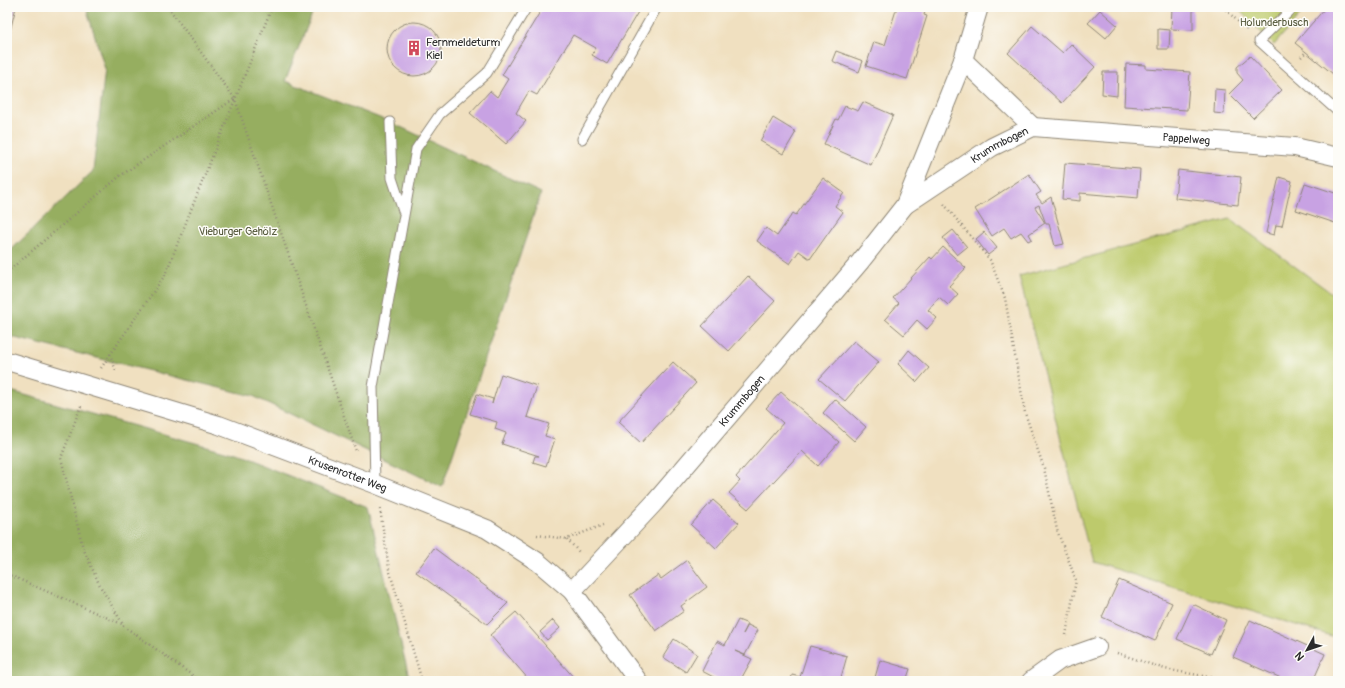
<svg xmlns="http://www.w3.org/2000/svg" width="1345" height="688" font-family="Pangolin,sans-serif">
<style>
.green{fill:#bdca6c;stroke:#747a4c}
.forest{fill:#96ae60;stroke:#606c46}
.building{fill:#c8a2e3}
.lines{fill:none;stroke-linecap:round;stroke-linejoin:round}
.lane-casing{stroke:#8e8676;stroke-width:11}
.street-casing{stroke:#8e8676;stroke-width:20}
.path{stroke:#8e8676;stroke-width:2.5;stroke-dasharray:1 3;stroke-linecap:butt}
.lane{stroke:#fff;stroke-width:9}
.street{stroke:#fff;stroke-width:18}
.labels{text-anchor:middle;stroke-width:3;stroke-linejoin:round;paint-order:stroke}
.park-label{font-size:11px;fill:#575b3e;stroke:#fdfcf7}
.poi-label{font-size:11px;fill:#2b2b2b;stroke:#fdfcf7;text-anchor:start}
.street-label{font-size:11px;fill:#2b2b2b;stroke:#fdfcf7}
</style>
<rect width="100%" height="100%" fill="#fdfcf7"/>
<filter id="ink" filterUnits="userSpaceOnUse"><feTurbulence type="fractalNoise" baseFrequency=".025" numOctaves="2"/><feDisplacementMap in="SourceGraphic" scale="8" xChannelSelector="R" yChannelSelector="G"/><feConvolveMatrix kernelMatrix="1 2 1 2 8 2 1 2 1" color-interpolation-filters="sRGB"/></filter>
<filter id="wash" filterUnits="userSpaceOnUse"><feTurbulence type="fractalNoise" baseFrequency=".012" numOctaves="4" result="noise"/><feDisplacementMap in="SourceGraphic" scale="16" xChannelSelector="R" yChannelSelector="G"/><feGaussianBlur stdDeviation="0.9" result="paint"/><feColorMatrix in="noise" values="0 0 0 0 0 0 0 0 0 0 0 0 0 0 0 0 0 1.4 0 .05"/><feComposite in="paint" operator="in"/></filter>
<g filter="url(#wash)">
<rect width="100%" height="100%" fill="#f0e0c0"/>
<!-- green -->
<path class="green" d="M1241,7H1307L1274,45L1239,10Z
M1230,219L1338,298V638L1092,562L1019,276Z"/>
<!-- forest -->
<path class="forest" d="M86,7H315L285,81L390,122L541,193L442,487L253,396L7,336V254L93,171L105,69Z
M7,390L231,453L368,507L410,681H7Z"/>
<g id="blocks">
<!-- building -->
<path class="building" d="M7,7H16L8,39H7Z
M543,7H641L607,64L592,55L596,48L573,35L537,95L529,91L516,113L526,121L506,144L470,113L490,91L497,97L508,79L502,75Z
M897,7H926L924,15L927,16L907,79L866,66L874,42L885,45Z
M1172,7L1193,8V30L1171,29Z
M1326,7H1338V78L1295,43Z
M1100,10L1117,25L1106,38L1088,23Z
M387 49a27 27 0 1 1 54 0a27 27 0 1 1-54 0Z
M1032,26L1063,53L1071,44L1095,67L1062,103L1008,53Z
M1158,29L1170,30L1169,49H1158Z
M836,51L863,61L859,72L832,61Z
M1250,56L1282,90L1253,118L1229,94L1243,80L1237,73V67Z
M1126,64L1146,65V69L1190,72L1187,110L1124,106Z
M1103,72H1118L1117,96L1102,94Z
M1215,89L1225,90L1224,114L1214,113Z
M863,102L893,115L871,165L824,144L836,119L838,120L845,106L858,111Z
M773,118L796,132L783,154L760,141Z
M1065,163L1140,169L1138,198L1080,193V201L1062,199Z
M1178,170L1241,177L1238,205L1175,198Z
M1029,174L1041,192L1036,195L1042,203L1051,197L1064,244L1055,246L1049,224H1046L1039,205L1035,207L1045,223L1029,234L1032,239L1028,241L1021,232L1011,238L1004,228L992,236L975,209Z
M1279,177L1292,181L1282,226L1276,225L1274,235L1266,233Z
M823,178L844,193L835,206L843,212L810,259L799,251L790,264L757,241L766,228L777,236L793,213L796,215Z
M1305,183L1338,194V224L1296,210Z
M953,230L967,247L957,255L943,238Z
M984,232L997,248L988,255L976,239Z
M943,247L966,268L949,286L958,294L948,305L939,297L928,310L937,318L927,329L917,320L904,335L885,319L899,303L893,298L930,257L932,259Z
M748,276L775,301L729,351L702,326Z
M854,341L879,362L845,401L819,379Z
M909,350L929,368L917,382L898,364Z
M673,362L696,383L641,443L618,422Z
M501,374L537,386L527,417L549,424L545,436L555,439L546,466L533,462L535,456H539L502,444L506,433L495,429L497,422L470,414L477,394L493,399L492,404Z
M781,392L839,442L818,466L802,451L748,509L729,493L740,481L736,477L783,423L766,408Z
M835,399L866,427L854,441L823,413Z
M713,500L739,523L716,548L691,525Z
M434,548L508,603L487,624L416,572Z
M687,560L707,587L681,606L684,611L656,631L630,595L658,575L661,579Z
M1119,580L1172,603L1155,641L1102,617Z
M1193,604L1226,620L1211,654L1177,639Z
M516,612L576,680L574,681H530L490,635Z
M553,620L560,628L547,640L540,632Z
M738,620L748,624L743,634L748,625L758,630L745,655L735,651L752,659L740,681H721L702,671L717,641L725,645Z
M1250,620L1325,654L1313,681H1288L1233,657Z
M674,639L697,654L686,672L663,657Z
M810,646L847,656L840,681H791L792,675L800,677Z
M880,660L910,669L906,681H874Z"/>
</g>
</g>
<g filter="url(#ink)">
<use href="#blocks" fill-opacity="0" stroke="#8e8676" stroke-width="1"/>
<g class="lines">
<defs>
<path id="lane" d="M1294,7L1259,41L1338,112
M390,122L392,178L403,211
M582,139L657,7
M374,483L375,484L373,387L416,149L440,114L487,73L527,7"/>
<g id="street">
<path d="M963,60L1033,127"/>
<path id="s1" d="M905,205L992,147L1033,127L1295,147L1338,157"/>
<path id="s2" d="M7,361L219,425L375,484L487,529L538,562L572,591L638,681"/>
<path id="s3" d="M572,591L655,502L860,262L905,205L963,60L979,7"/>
<path d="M1031,681L1060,660L1097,647"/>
</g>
</defs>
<!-- lane casing -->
<use href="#lane" class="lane-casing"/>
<!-- street casing -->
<use href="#street" class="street-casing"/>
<!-- path -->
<path class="path" d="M168,7L235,99L356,451
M1223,7L1247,30
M1301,57L1306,52
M944,204L990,260L1005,298L1025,413L1044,468L1057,530L1076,580L1066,635
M7,272L120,176L234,99
M110,354L116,371
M101,368L165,275L272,7
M81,406L61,458L83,548L100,586L124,626L200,681
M380,509L389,569L422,681
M537,535L567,539L603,525
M567,539L579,552
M7,574L124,625
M1117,653L1165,669L1230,681"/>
<!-- lane -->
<use href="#lane" class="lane"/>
<!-- street -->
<use href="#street" class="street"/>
</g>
</g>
<!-- icons -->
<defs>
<symbol id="building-bare" viewBox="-9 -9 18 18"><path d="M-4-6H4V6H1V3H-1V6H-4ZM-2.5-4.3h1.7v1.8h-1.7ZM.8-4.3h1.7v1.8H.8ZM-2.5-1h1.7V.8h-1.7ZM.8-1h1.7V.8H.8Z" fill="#d1495b" stroke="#fdfcf7" stroke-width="2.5" paint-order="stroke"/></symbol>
</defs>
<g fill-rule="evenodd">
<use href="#building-bare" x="403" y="37" width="22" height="22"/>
</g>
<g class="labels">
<!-- park labels -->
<g class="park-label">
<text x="1274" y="26">Holunderbusch</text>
<text x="238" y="235">Vieburger Gehölz</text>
</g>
<!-- poi labels -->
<g class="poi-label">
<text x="426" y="46">Fernmeldeturm<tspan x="426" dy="13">Kiel</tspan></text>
</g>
<!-- street labels -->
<g class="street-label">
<text dy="4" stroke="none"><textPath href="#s1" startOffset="304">Pappelweg</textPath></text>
<text dy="4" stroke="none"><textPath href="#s1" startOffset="112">Krummbogen</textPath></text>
<text dy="4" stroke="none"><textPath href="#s3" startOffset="255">Krummbogen</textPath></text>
<text dy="4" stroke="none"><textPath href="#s2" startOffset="359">Krusenrotter Weg</textPath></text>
</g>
</g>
<!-- margin -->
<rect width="1345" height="688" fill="none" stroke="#fdfcf7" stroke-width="24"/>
<!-- north arrow -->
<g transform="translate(1307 650) rotate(230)" stroke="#fdfcf7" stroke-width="3" paint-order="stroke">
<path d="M0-3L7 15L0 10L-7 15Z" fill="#2b2b2b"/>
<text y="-6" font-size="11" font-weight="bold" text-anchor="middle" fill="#2b2b2b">N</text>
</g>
</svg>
